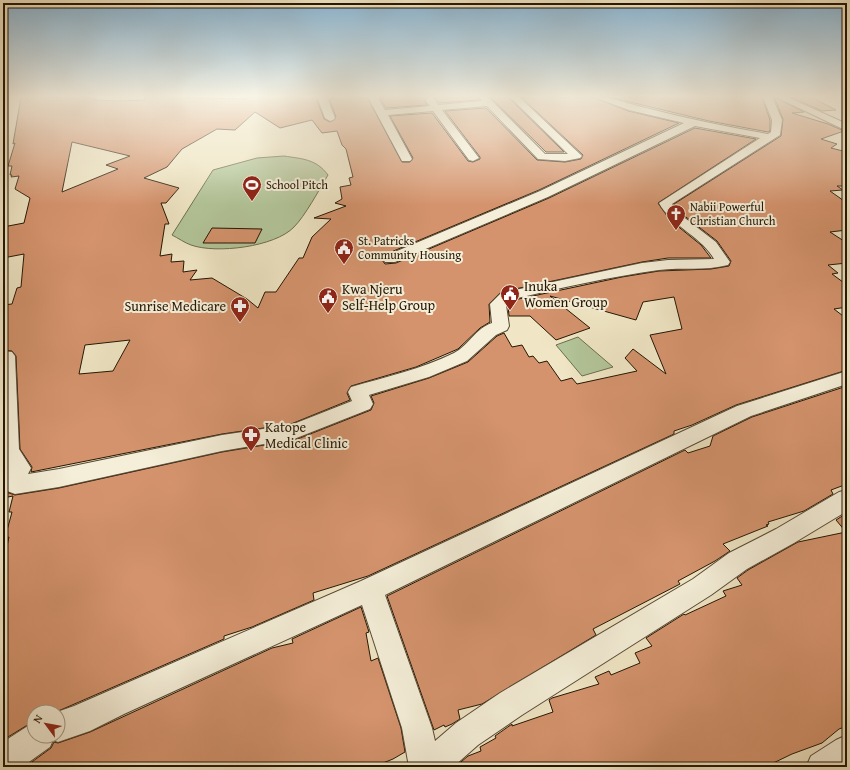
<svg xmlns="http://www.w3.org/2000/svg" width="850" height="770" font-family="'Gentium Book Plus',serif">
<style>
.green{fill:#b3c69a;stroke:#6c6e4e}
.building{fill:#d4936d;stroke:#241503;fill-rule:evenodd}
.lines{fill:none;stroke-linecap:round;stroke-linejoin:round}
.minor-casing{stroke:#574934;stroke-width:2}
.minor{fill:#f5efd9;fill-rule:evenodd}
.labels{text-anchor:middle;stroke-width:4;stroke-linejoin:round;paint-order:stroke}
.far-poi-label{font-size:12px;fill:#241503;stroke:#f5efd9;text-anchor:start}
.poi-label{font-size:14px;fill:#241503;stroke:#f5efd9;text-anchor:start}
</style>
<rect width="100%" height="100%" fill="#f0e6c5"/>
<filter id="stains"><feTurbulence type="fractalNoise" baseFrequency=".005" numOctaves="4"/><feColorMatrix values="0 0 0 0 .2 0 0 0 0 .09 0 0 0 0 .02 0 0 0 .5 -.17"/></filter>
<radialGradient id="worn" r=".72"><stop offset=".6" stop-color="#630" stop-opacity="0"/><stop offset="1" stop-color="#630" stop-opacity=".3"/></radialGradient>
<!-- green -->
<path class="green" d="M284,156C303,159 316,159 328,175C319,190 305,216 294,227C275,247 216,254 191,245C185,243 178,238 172,235L213,170L257,158Z
M578,337L613,367L582,376L556,345Z"/>
<!-- building -->
<path class="building" d="M21,97H94L95,100L119,101L145,100V97L246,99L248,97H318L317,100L324,119L330,122L336,117L330,101L333,97H367L402,162H410L413,158L390,116L432,113L468,161L473,162L480,159V157L445,111L486,108L537,160L565,162L581,159L583,155L521,97H593L628,111L679,123L539,190L384,255L382,260L385,264L396,263L549,198L695,128L756,139L658,203L670,220L701,245L711,258H668L642,262L501,292L489,304L490,322L480,328L458,349L416,367L351,386L347,393L350,400L291,424L222,434L31,472L32,467L20,449L16,356L12,351L3,350V305L12,304L17,288L21,287L24,254L3,258V227L24,223L30,198L15,189L19,176L11,177L12,175H10L12,166H8L15,143L13,144ZM255,112L280,128L312,120L322,133L337,131L342,145L346,149L353,177L349,178L351,185L340,187L342,199L335,203L346,206L314,218L331,219L312,237L303,258H299L276,292H265L258,308L247,299L212,278L190,280L197,270L183,272L184,261L171,262L172,254L160,256L165,224H169L161,203H166L179,188L144,178L167,167L182,149L217,129L235,130ZM72,142L130,156L106,165L118,169L62,192ZM130,340L113,371L79,374L85,345Z
M379,97H427L424,100L427,105L386,108Z
M434,97H478L479,100L439,103Z
M490,97H508L564,152H546Z
M609,97H762L770,120V131L768,132L709,121Z
M774,97L804,112L792,113L828,124L844,131L821,139L837,144L831,148L847,152V156L844,160L847,162V186H837L843,190L830,191L847,203V230L830,232L847,243V263L828,265L838,273L832,274L847,285V307L834,309L847,319V370L736,405L692,425L674,431V434L368,576L313,593L314,600L252,627L224,636V639L56,712H34V721L3,740V690L6,666L3,667V564L9,537L5,538L12,512H9L13,496L3,498V486L6,492L15,495L59,488L222,452L295,440L371,410L374,403L371,396L429,378L468,362L497,336L504,333L512,347L522,345L529,357L533,356L539,363L547,361L561,381L572,378L577,384L637,371L625,358L633,349L666,374L650,335L682,329L674,297L643,302L636,320L550,296L590,328L556,340L530,316H509L508,306L514,300L622,277L659,271L711,269L729,266L731,261L717,241L682,214L674,204L781,136L783,119Z
M791,97H811L836,110L822,111Z
M212,228L262,229L255,243H203Z
M847,386V484L831,490L833,494L804,511L768,522L769,524L766,525L768,526L723,544L730,551L715,561L678,581L680,584L593,629L596,635L482,704L458,710L460,719L452,724L445,727L444,725L434,730L387,596L685,450L688,453L710,446L713,436L752,417Z
M847,513V726L839,729L822,743L792,754L765,767H455L468,756L481,751L480,747L496,738L495,736L512,724V726L553,712L549,700L552,698L599,684L595,677L609,671L611,675L640,663L635,653L652,646L646,638L684,614L685,615L726,596L723,591L742,585L737,578L748,570L798,542L846,532L836,520Z
M361,607L369,632L366,633L371,661L378,658L401,728L405,752L393,759L373,767H25L51,748L54,742L58,743L90,732L272,648L293,643L292,639Z"/>
<g class="lines">
<defs>
<path id="minor" d="M320,97H332L328,100L335,118L333,120L330,121L325,118L318,99Z
M368,97H377L385,110L430,106L425,100L430,97L433,98L438,105L482,101L479,97H488L545,154H568L510,97H519L582,156L580,158L565,161L538,159L487,106L442,110L479,158L473,161L469,160L433,111L388,115L412,159L410,161H402Z
M594,97C613,97 631,105 650,109C689,119 728,127 768,134L771,132L772,120L763,97H772L782,120L780,135L672,204L681,215L716,242L730,262L728,265C705,271 682,267 659,270C609,277 561,288 513,299L506,305L509,326L507,330L496,335L467,361L429,377L369,395L373,404L370,409L294,439L222,451L59,487L15,494L7,491C2,482 2,476 8,468L3,460V351L12,352L15,356L19,449L31,468L28,474L59,469L222,435L291,425L352,401L348,392L351,387C386,377 421,369 454,353C468,346 476,328 492,323L490,304L501,293L642,263L668,260L714,259C701,236 672,227 659,203L760,138L695,126L548,197L395,262H385L383,259L385,256L540,191L684,123L629,110Z
M776,97H787L847,124V131Z
M847,371V384L751,416L385,595L432,728L435,741L456,723L500,693L693,579L729,553L776,529L839,492L847,490V511L794,543L747,569L711,595L522,715L478,745L453,767H409L402,728L362,605L124,714L90,731L58,742L53,740L50,747L22,767H3V742L34,722V736H58L57,712L74,706L361,581L737,406Z
M847,735V767H806L811,756L836,740Z"/>
</defs>
<!-- minor casing -->
<use href="#minor" class="minor-casing"/>
<!-- minor -->
<use href="#minor" class="minor"/>
</g>
<!-- sky -->
<linearGradient id="sky" x2="0" y2="1"><stop stop-color="#8ab8d7"/><stop offset="0.47" stop-color="#f8f4e5"/><stop offset="1" stop-color="#f8f4e5" stop-opacity="0"/></linearGradient>
<rect width="850" height="205" fill="url(#sky)"/>
<!-- icons -->
<defs>
<symbol id="stadium-pin" viewBox="-11 -11 22 30"><path d="M0 17L-7.5 6A9.5 9.5 0 1 1 7.5 6Z" fill="#8f2418" stroke="#f5efd9"/><path d="M0-5a6.5 5 0 1 0 0 10a6.5 5 0 1 0 0-10ZM-3.5-1.8h7v3.6h-7Z" fill="#fff"/></symbol>
<symbol id="church-pin" viewBox="-11 -11 22 30"><path d="M0 17L-7.5 6A9.5 9.5 0 1 1 7.5 6Z" fill="#8f2418" stroke="#f5efd9"/><path d="M-1.2-6h2.4v3.5h3.3v2.4h-3.3V6h-2.4V-.1h-3.3v-2.4h3.3Z" fill="#fff"/></symbol>
<symbol id="civic-pin" viewBox="-11 -11 22 30"><path d="M0 17L-7.5 6A9.5 9.5 0 1 1 7.5 6Z" fill="#8f2418" stroke="#f5efd9"/><path d="M-.6-6.5H3V-4.5H.6V-3L4-1V1h2V6H-6V1h2V-1L-.6-3ZM-1.2 2.5V6h2.4V2.5Z" fill="#fff"/></symbol>
<symbol id="pharmacy-pin" viewBox="-11 -11 22 30"><path d="M0 17L-7.5 6A9.5 9.5 0 1 1 7.5 6Z" fill="#8f2418" stroke="#f5efd9"/><path d="M-2-6h4v4h4v4h-4v4h-4v-4h-4v-4h4Z" fill="#fff"/></symbol>
</defs>
<g fill-rule="evenodd">
<use href="#stadium-pin" x="241" y="174" width="22" height="30"/>
<use href="#church-pin" x="665" y="203" width="22" height="30"/>
<use href="#civic-pin" x="333" y="237" width="22" height="30"/>
<use href="#civic-pin" x="499" y="283" width="22" height="30"/>
<use href="#civic-pin" x="317" y="286" width="22" height="30"/>
<use href="#pharmacy-pin" x="229" y="295" width="22" height="30"/>
<use href="#pharmacy-pin" x="240" y="424" width="22" height="30"/>
</g>
<g class="labels">
<!-- far-poi labels -->
<g class="far-poi-label">
<text x="266" y="189">School Pitch</text>
<text x="690" y="211">Nabii Powerful<tspan x="690" dy="14">Christian Church</tspan></text>
<text x="358" y="245">St. Patricks<tspan x="358" dy="14">Community Housing</tspan></text>
</g>
<!-- poi labels -->
<g class="poi-label">
<text x="524" y="291">Inuka<tspan x="524" dy="16">Women Group</tspan></text>
<text x="342" y="294">Kwa Njeru<tspan x="342" dy="16">Self-Help Group</tspan></text>
<text x="226" y="311" text-anchor="end">Sunrise Medicare</text>
<text x="265" y="432">Katope<tspan x="265" dy="16">Medical Clinic</tspan></text>
</g>
</g>
<!-- margin -->
<rect width="850" height="770" fill="none" stroke="#f0e6c5" stroke-width="16"/>
<rect x="4" y="4" width="842" height="762" fill="none" stroke="#241503" stroke-width="2"/>
<rect x="8" y="8" width="834" height="754" fill="none" stroke="#241503"/>
<!-- north arrow -->
<g transform="translate(46 724) rotate(302)"><circle r="19" fill="#f5efd9" stroke="#a19883"/>
<path d="M0-3L7 15L0 10L-7 15Z" fill="#8f2418"/>
<text y="-6" font-size="11" font-weight="bold" text-anchor="middle" fill="#241503">N</text>
</g>
<rect width="100%" height="100%" filter="url(#stains)"/>
<rect width="100%" height="100%" fill="url(#worn)"/>
</svg>
